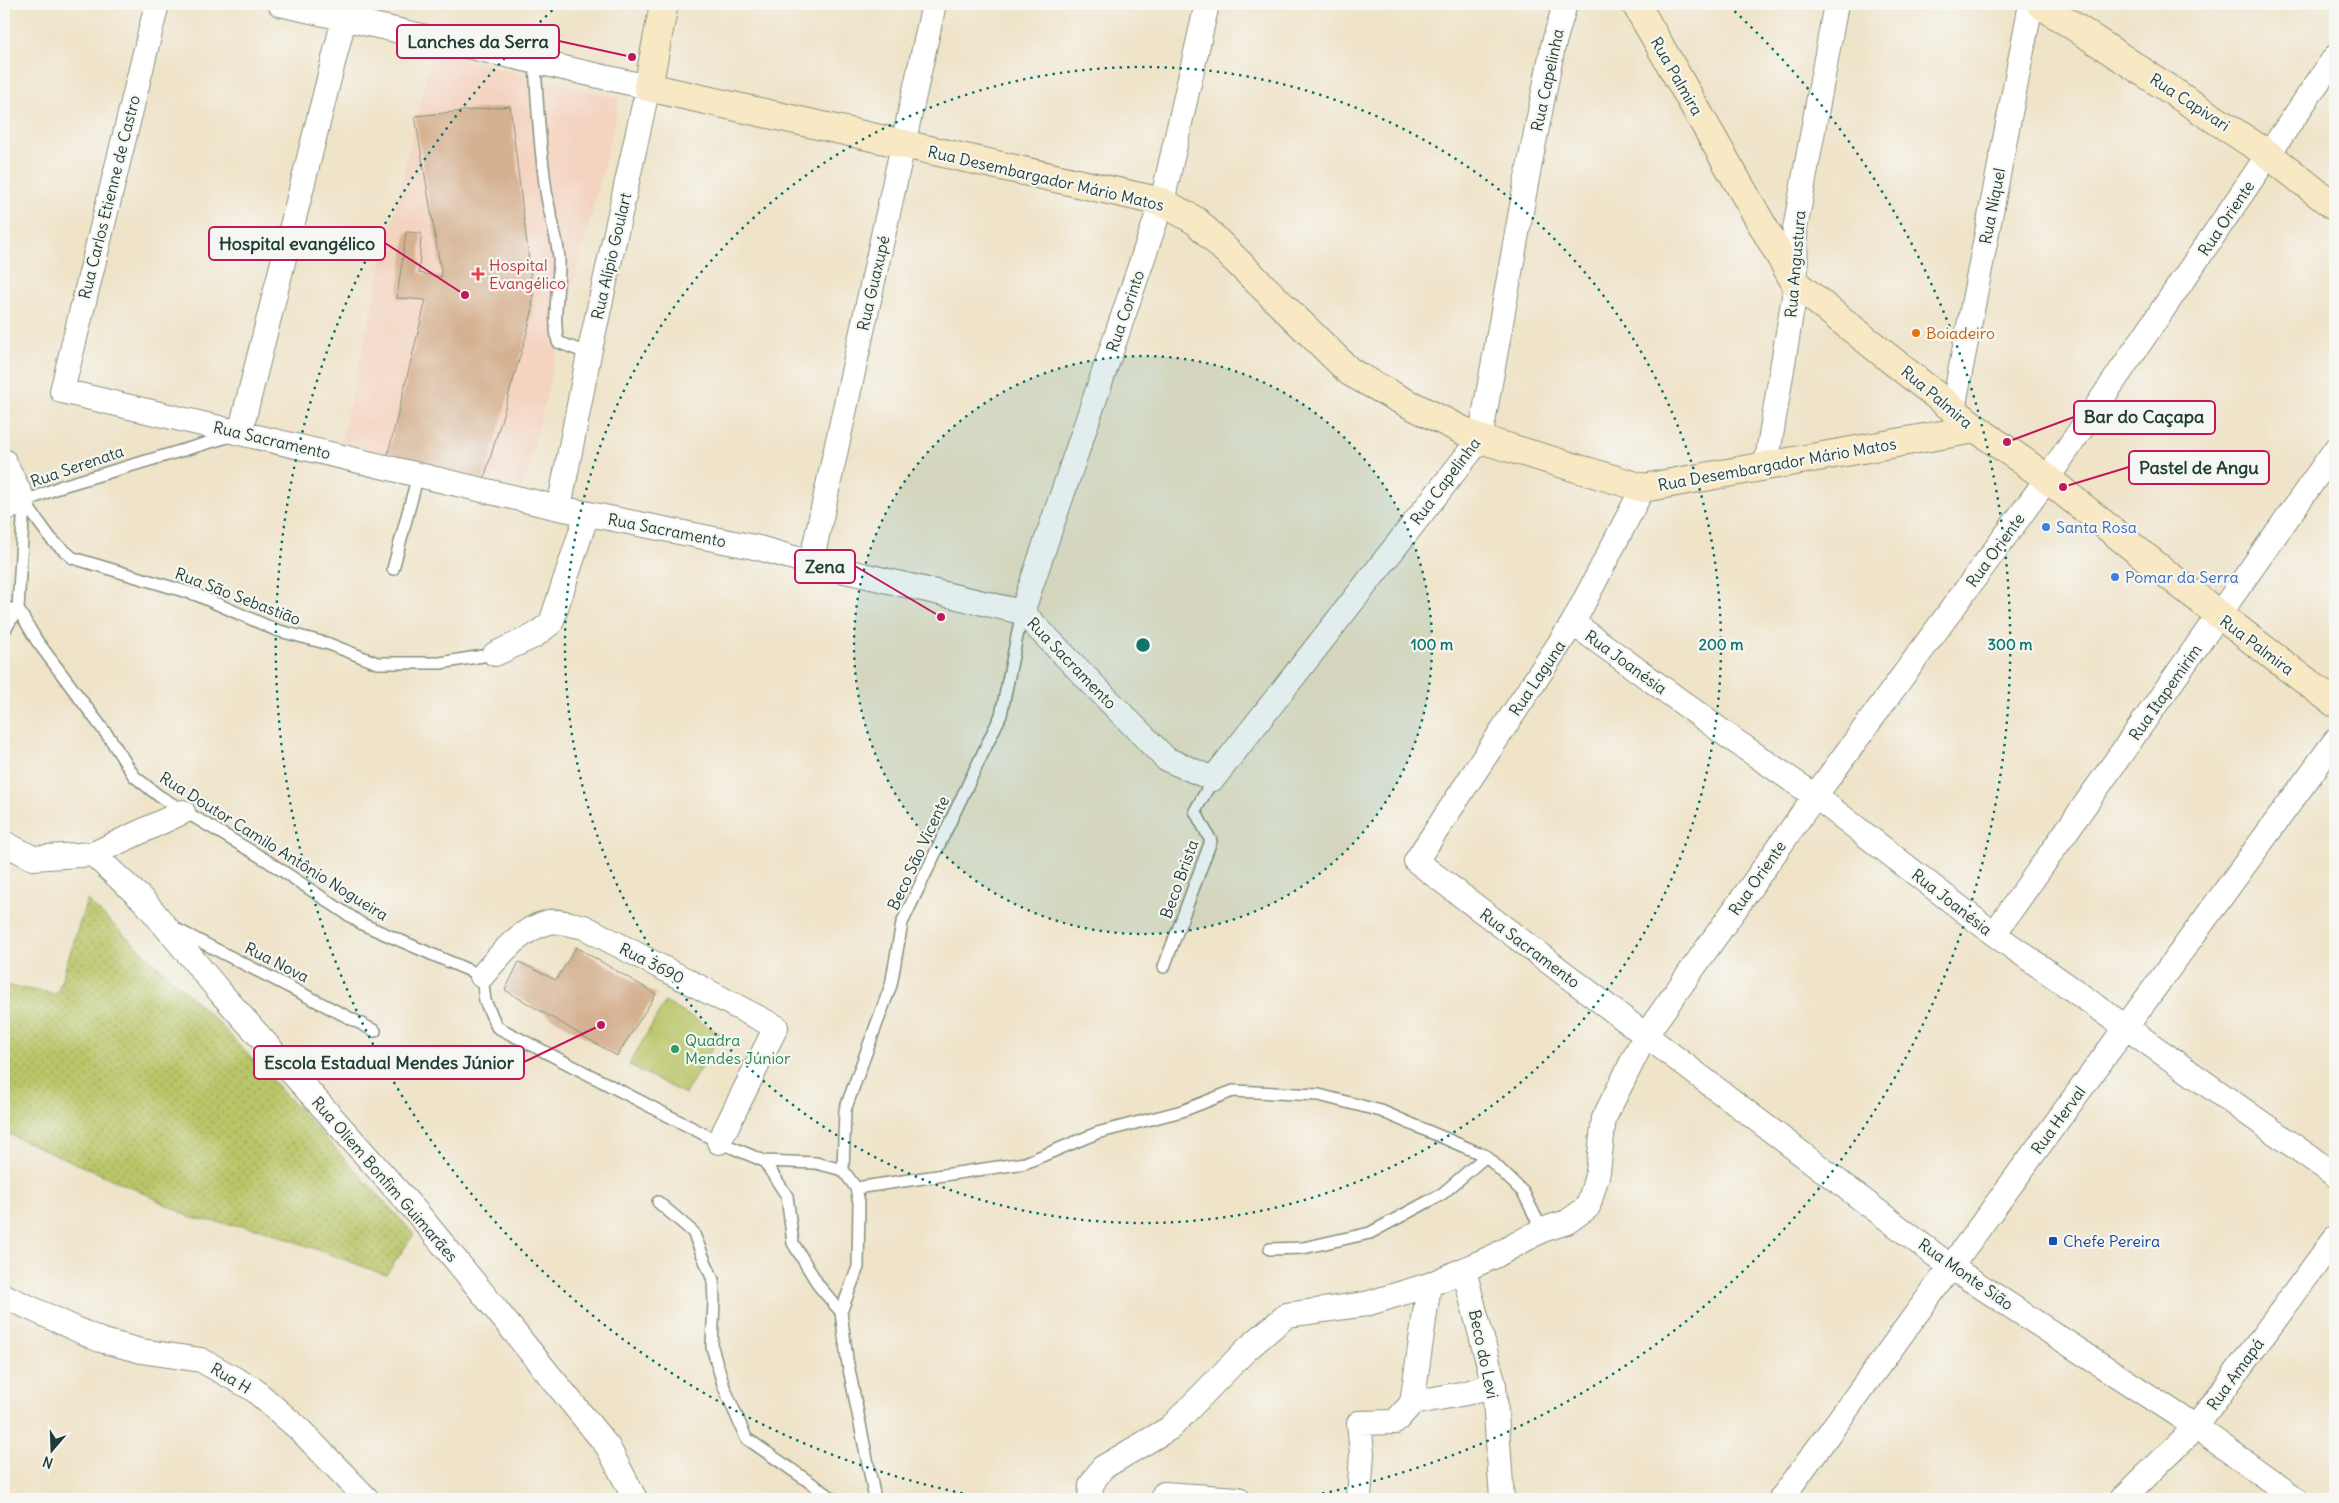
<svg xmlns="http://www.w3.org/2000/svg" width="2339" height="1503" font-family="Delius,sans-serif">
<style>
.built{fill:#f4d3c0}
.grass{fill:url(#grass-dots);stroke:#6c814e}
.garden{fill:#b9c567;stroke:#6c814e}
.building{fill:#d5b191}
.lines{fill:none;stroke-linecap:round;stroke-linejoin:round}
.lane-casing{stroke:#87907e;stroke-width:14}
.street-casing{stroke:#87907e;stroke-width:26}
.secondary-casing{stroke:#87907e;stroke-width:30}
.lane{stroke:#fff;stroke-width:11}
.street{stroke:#fff;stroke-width:24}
.secondary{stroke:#f8e8c3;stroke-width:28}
.ring{fill:none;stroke:#0f766e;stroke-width:2.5;stroke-dasharray:2.5 5}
.health-dot{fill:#e0444e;stroke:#f6f6f2;stroke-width:2}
.food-dot{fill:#e8710a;stroke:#f6f6f2;stroke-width:2}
.shop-dot{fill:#3f7fe0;stroke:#f6f6f2;stroke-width:2}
.leisure-dot{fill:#2e9e5b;stroke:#f6f6f2;stroke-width:2}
.transit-dot{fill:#1a4fb4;stroke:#f6f6f2;stroke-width:2}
.labels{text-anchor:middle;stroke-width:4.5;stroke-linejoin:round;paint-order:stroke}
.street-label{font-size:16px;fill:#1f3d34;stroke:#f6f6f2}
.health-label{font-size:16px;fill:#be3a42;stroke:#f6f6f2;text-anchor:start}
.food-label{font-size:16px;fill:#c56008;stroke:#f6f6f2;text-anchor:start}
.shop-label{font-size:16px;fill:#366cbe;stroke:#f6f6f2;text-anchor:start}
.leisure-label{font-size:16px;fill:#27864d;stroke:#f6f6f2;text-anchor:start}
.transit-label{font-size:16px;fill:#164399;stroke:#f6f6f2;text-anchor:start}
.centre{fill:#0f766e;stroke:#f6f6f2;stroke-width:2.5}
.ring-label{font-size:15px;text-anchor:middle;font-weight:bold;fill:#0f766e;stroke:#f6f6f2;stroke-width:4.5;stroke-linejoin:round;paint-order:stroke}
.leader{fill:none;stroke:#c2185b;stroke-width:2}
.callout-dot{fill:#c2185b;stroke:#f6f6f2;stroke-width:2}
.callout{fill:#f6f6f2;stroke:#c2185b;stroke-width:2}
.callout-label{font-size:18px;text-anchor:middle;font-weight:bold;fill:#1f3d34}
</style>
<defs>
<pattern id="grass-dots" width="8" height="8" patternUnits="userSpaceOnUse" patternTransform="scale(1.25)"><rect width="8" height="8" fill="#b9c567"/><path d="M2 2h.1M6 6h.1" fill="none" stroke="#96a156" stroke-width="1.8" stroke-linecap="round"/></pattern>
</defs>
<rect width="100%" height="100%" fill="#f6f6f2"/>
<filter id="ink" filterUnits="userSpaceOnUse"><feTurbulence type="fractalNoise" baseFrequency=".02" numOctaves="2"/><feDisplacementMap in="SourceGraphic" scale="10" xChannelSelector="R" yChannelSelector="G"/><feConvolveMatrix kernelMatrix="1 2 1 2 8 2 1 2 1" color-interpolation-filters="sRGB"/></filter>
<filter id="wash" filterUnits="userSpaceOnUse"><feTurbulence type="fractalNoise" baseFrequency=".0096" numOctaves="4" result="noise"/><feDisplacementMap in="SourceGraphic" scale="20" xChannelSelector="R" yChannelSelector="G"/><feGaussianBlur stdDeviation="1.12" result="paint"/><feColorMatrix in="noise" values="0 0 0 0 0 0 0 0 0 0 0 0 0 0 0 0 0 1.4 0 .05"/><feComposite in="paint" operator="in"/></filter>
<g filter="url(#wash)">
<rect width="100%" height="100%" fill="#efe3c8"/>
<!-- built -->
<path class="built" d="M432,52L620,99L523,488L339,448Z"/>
<!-- grass -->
<path class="grass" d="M87,900L217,1021L414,1234L386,1275L261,1229L191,1218L144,1193L4,1132V985L57,994Z"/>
<!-- garden -->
<path class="garden" d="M665,1002L721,1034L685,1094L629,1065Z"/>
<g id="blocks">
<!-- building -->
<path class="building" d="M510,106L533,293L532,312L526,336L484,479L387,458L426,300L397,298L406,232L421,233L419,273L442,277L415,116Z
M576,947L656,994L617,1056L505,990L519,962L556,980Z"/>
</g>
</g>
<g filter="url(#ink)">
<use href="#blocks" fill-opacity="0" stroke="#87907e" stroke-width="1"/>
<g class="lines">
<defs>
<path id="lane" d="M535,61C537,105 540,147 546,191C549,213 557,236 559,258C560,285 552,316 558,342L589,354
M24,502L52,540L73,558L197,595L276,630L329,644L377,663H440L495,654
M393,569L418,475
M4,609H18L37,641L111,740L134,776L159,796L266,860L362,924L482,976L485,1001L497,1027L719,1142L764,1161L816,1163L843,1170L856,1188L859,1203L858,1267L841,1312L847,1359L875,1499
M4,631L18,609L24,502L62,486L231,436
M176,929L375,1031
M1164,967L1211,841L1195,811L1213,779
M764,1161L787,1196L793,1243L819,1286L841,1312
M843,1170L845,1110L891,985L902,923L1001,715L1022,612
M856,1188L1025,1163L1097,1133L1182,1111L1233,1091L1319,1095L1381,1111L1486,1156L1523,1192L1542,1230
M658,1202L693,1232L713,1280L714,1301L712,1347L724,1387L746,1438L834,1499
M1270,1249L1303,1248L1370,1233L1442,1194L1486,1156"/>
<path id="street" d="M157,4L62,391L559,508L759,548L811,563L1022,612L1166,759L1213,779L1480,439L1527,178L1553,46L1565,4
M280,4L648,87L589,354L559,508
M1953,409L2031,4
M240,433L344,19
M4,461L24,502L4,509
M1766,466L1796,284L1795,229L1836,4
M1643,488L1573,623L1416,861L1951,1267L2196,1427L2296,1499
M811,563L934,4
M1022,612L1162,202L1207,4
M1573,623L1728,736L1815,796L1994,934L2335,1175
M495,654L534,636L551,623L587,514
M4,843L33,858L93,854L183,812
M93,854L146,903L220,992L419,1215L608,1447L635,1499
M1994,934L2335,450
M482,976C500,955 520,929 549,922C558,920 574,925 584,927L776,1027L719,1142
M1464,1270L1494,1385L1502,1499
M4,1296L100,1340L141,1351L201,1360L253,1389L300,1430L367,1499
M1412,1403L1429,1285
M1164,1494L1238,1499
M1090,1499L1091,1485L1102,1468L1170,1428L1247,1349L1287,1315L1366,1304L1429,1285L1495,1256L1542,1230L1567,1222L1588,1207L1598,1172L1604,1118L1645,1036L1815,796L2047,479L2335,57
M1359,1499L1362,1453L1359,1423L1395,1422L1412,1403L1466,1393L1494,1385
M1781,1499L2335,741
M2122,1499L2196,1427L2335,1238"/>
<path id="secondary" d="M664,4L648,87L1162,202L1196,221L1350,372L1399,399L1480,439L1643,488L1975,429
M1636,4L1796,284L1953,409C1983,437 2019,456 2050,481C2144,557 2239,631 2335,703
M2040,4L2269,155L2335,207"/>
</defs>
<!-- lane casing -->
<use href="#lane" class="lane-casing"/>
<!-- street casing -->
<use href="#street" class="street-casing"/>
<!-- secondary casing -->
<use href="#secondary" class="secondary-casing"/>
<!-- lane -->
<use href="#lane" class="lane"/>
<!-- street -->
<use href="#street" class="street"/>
<!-- secondary -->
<use href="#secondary" class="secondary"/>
</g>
</g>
<!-- distance rings -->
<circle cx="1143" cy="645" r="289" fill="#0f766e" fill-opacity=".12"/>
<g class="ring">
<circle cx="1143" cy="645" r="289"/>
<circle cx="1143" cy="645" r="578"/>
<path d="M992 1499A867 867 0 0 1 557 6M1729 6A867 867 0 0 1 1294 1499"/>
</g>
<!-- markers -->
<path class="health-dot" d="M475.5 266.5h5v5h5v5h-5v5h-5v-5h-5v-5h5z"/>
<circle class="food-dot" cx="1916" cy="333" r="5"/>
<g class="shop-dot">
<circle cx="2046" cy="527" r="5"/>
<circle cx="2115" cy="577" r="5"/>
</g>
<circle class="leisure-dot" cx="675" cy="1049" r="5"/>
<rect class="transit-dot" x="2048" y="1236" width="10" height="10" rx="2.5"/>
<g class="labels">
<!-- street labels -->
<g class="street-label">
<text transform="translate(1677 76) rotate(60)" y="6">Rua Palmira</text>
<text transform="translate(1547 80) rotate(-78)" y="6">Rua Capelinha</text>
<text transform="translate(2190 102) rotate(33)" y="6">Rua Capivari</text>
<text transform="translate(1046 178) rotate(13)" y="6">Rua Desembargador Mário Matos</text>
<text transform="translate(109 197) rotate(-76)" y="6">Rua Carlos Etienne de Castro</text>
<text transform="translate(1992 206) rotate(-79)" y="6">Rua Níquel</text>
<text transform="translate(2226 218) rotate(-56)" y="6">Rua Oriente</text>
<text transform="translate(611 256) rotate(-77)" y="6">Rua Alípio Goulart</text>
<text transform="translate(1795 264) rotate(-85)" y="6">Rua Angustura</text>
<text transform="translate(873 283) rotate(-77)" y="6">Rua Guaxupé</text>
<text transform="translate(1125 311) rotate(-71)" y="6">Rua Corinto</text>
<text transform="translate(1937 397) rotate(40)" y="6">Rua Palmira</text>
<text transform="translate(272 440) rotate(13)" y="6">Rua Sacramento</text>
<text transform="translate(1777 464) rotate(-10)" y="6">Rua Desembargador Mário Matos</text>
<text transform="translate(77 466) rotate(-19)" y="6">Rua Serenata</text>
<text transform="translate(1445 481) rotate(-53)" y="6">Rua Capelinha</text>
<text transform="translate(667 530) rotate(11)" y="6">Rua Sacramento</text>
<text transform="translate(1995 550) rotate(-54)" y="6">Rua Oriente</text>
<text transform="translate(238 596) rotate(21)" y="6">Rua São Sebastião</text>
<text transform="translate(2257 645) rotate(37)" y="6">Rua Palmira</text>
<text transform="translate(1626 662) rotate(36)" y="6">Rua Joanésia</text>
<text transform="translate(1072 663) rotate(46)" y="6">Rua Sacramento</text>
<text transform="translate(1537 678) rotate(-56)" y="6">Rua Laguna</text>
<text transform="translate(2165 692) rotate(-55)" y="6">Rua Itapemirim</text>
<text transform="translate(274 846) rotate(32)" y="6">Rua Doutor Camilo Antônio Nogueira</text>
<text transform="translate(918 853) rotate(-65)" y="6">Beco São Vicente</text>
<text transform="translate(1757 878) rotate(-55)" y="6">Rua Oriente</text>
<text transform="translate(1179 879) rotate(-70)" y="6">Beco Brista</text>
<text transform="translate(1952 902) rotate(38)" y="6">Rua Joanésia</text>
<text transform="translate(1530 948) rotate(37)" y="6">Rua Sacramento</text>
<text transform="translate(277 962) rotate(27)" y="6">Rua Nova</text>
<text transform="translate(652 963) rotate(27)" y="6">Rua 3690</text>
<text transform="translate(2058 1120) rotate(-54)" y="6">Rua Herval</text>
<text transform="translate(385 1179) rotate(49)" y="6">Rua Oliem Bonfim Guimarães</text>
<text transform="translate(1966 1274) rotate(35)" y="6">Rua Monte Sião</text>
<text transform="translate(1484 1354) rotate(78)" y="6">Beco do Levi</text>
<text transform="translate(2235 1374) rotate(-54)" y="6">Rua Amapá</text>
<text transform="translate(231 1378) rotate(31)" y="6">Rua H</text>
</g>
<!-- health labels -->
<g class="health-label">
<text x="489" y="271">Hospital<tspan x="489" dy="18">Evangélico</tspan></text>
</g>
<!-- food labels -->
<g class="food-label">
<text x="1926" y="339">Boiadeiro</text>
</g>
<!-- shop labels -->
<g class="shop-label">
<text x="2056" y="533">Santa Rosa</text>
<text x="2125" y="583">Pomar da Serra</text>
</g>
<!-- leisure labels -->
<g class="leisure-label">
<text x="685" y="1046">Quadra<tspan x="685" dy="18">Mendes Júnior</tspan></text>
</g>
<!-- transit labels -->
<g class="transit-label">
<text x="2063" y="1247">Chefe Pereira</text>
</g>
</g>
<circle cx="1143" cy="645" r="8" class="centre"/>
<g class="ring-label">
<text x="1432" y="650">100 m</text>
<text x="1721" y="650">200 m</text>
<text x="2010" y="650">300 m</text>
</g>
<!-- callouts -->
<path class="leader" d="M632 57L559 41M465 295L385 243M2007 442L2074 417M2063 487L2129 467M941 617L855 566M601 1025L524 1062"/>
<g class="callout-dot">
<circle cx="632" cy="57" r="5"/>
<circle cx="465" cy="295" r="5"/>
<circle cx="2007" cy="442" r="5"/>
<circle cx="2063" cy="487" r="5"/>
<circle cx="941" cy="617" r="5"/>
<circle cx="601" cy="1025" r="5"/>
</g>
<g class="callout">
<rect x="397" y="25" width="162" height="33" rx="5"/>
<rect x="209" y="227" width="176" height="33" rx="5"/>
<rect x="2074" y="401" width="141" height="33" rx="5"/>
<rect x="2129" y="451" width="140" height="33" rx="5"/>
<rect x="795" y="550" width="60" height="33" rx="5"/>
<rect x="254" y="1046" width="270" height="33" rx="5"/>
</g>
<g class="callout-label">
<text x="478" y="48">Lanches da Serra</text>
<text x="297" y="250">Hospital evangélico</text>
<text x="2144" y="423">Bar do Caçapa</text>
<text x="2199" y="474">Pastel de Angu</text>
<text x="825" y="573">Zena</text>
<text x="389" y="1069">Escola Estadual Mendes Júnior</text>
</g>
<!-- margin -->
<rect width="2339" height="1503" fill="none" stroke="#f6f6f2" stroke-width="20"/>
<!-- north arrow -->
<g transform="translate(52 1450) rotate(199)" stroke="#f6f6f2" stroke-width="4" paint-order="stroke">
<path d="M0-4L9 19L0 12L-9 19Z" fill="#1f3d34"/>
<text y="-8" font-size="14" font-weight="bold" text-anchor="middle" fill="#1f3d34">N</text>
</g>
</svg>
